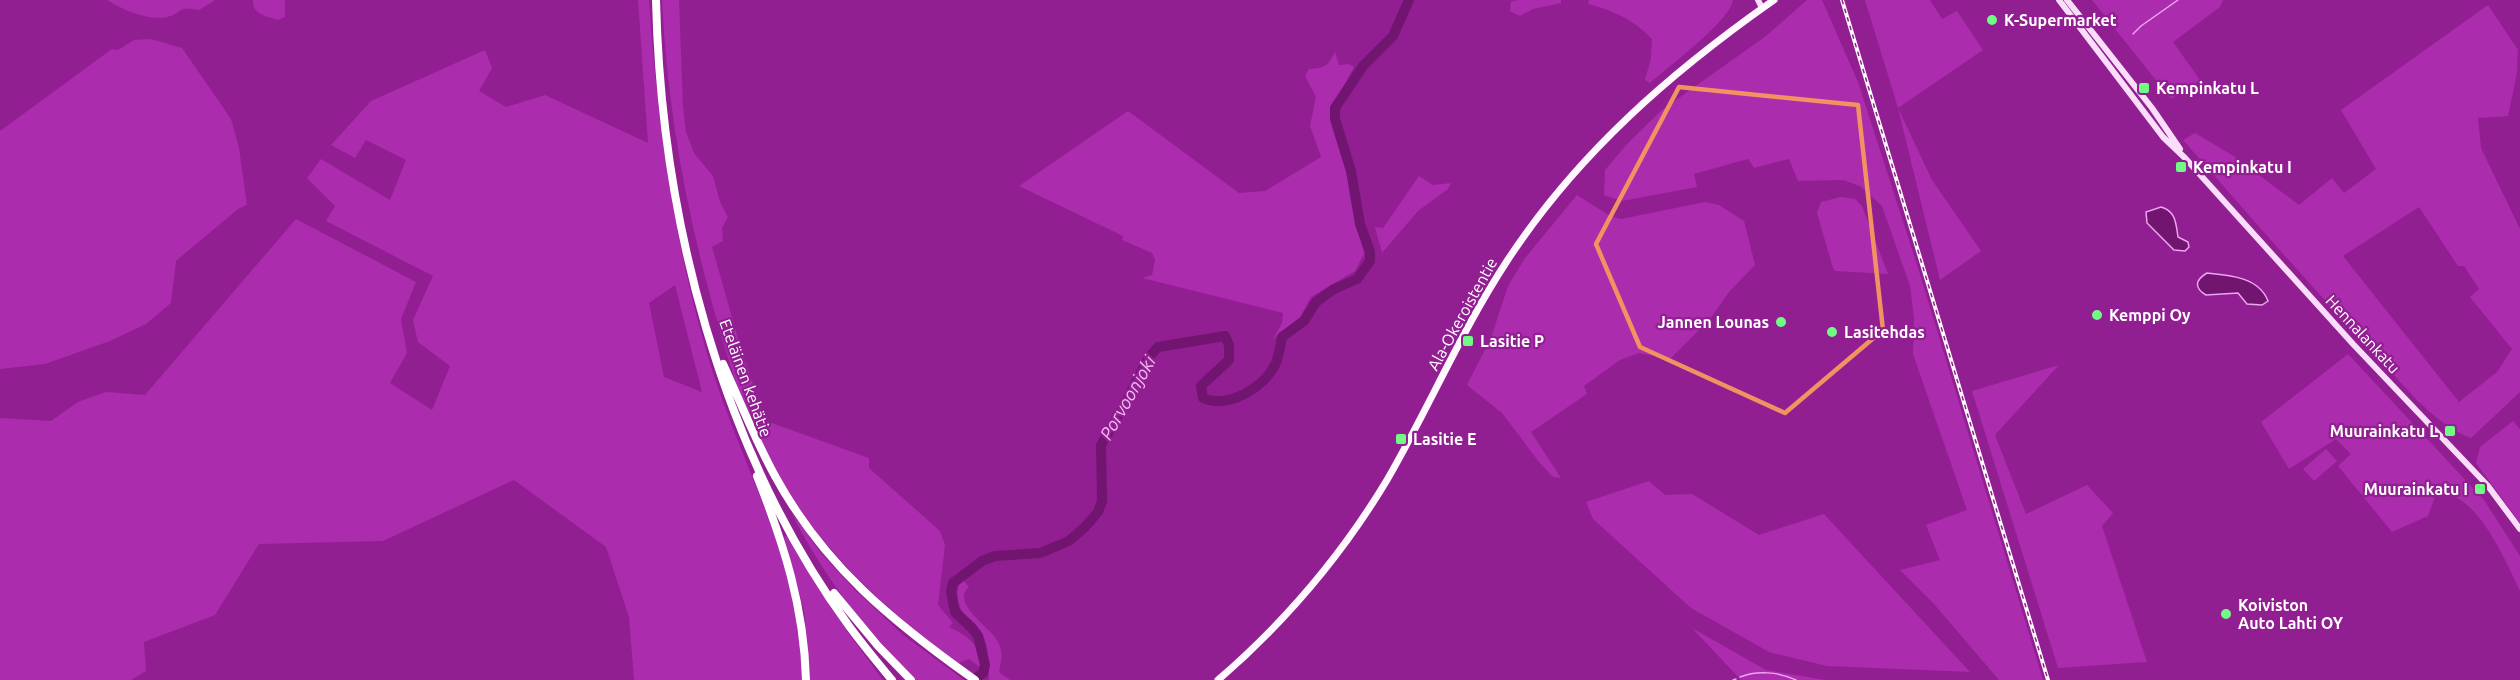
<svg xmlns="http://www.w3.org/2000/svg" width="2520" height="680" font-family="Ubuntu,sans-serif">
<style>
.green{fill:#ab2cad;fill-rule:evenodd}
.water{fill:#711571;stroke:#eda5ef;stroke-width:1.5}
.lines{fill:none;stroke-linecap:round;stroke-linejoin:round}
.stream{stroke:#eda5ef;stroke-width:1.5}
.river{stroke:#711571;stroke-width:10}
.secondary{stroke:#faddfa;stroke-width:6}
.primary{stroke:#fff8ff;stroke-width:7}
.highway{stroke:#fff;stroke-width:8}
.rail-casing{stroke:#fff;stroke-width:4}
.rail{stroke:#921f92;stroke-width:1.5;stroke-dasharray:4.5;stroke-linecap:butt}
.marked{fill:none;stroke:#f09361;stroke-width:4.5;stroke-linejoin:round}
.poi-dot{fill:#71fb85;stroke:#921f92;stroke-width:2}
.labels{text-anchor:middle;stroke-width:4.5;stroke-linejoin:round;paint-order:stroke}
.poi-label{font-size:16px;font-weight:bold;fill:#fff;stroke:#921f92;text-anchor:start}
.street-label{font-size:16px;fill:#fff;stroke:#921f92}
.water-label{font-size:18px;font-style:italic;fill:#f3bdf4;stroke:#921f92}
</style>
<rect width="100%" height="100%" fill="#921f92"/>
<!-- green -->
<path class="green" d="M107,0H215L199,10C175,6 184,13 167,17C147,21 124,10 107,0Z
M253,0H285V17L278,20C266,16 252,15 253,0Z
M638,0H649C657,118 673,236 706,350C730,434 773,513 793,599C800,625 801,653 802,680H634L629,617L606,547L514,480L383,541L259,544L215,615L144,642L146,671L131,680H0V418L51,421L78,402L106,392L145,395L296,219L416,282L401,319L407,353L390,383L432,410L450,366L418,342L413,320L433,276L326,221L335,206L307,178L321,159L390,200L406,160L366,140L355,158L331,145L371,101L485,50L492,68L479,91L506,107L545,95L648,143ZM675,285L702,392L664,377L649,303Z
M662,0H679L683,107L686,132L694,153L713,176L720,202L728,217L722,228L723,241L712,247L743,356L766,421L869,458V468L940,531L945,545L938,605L953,623L949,627C966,635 983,646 981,668L969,659L959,663C893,617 834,562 790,495C751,437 729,366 711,299C684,200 667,102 662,0Z
M1517,0H1561V3L1533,9L1520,16L1510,11L1511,2Z
M1589,0H1733C1730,21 1669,66 1650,83L1645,80L1651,58L1652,39C1633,19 1614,11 1588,4Z
M1807,0H1822L1858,82L1919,271L2043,680H1999L1934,604L1900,570L1940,560L1926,525L1967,510L1913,354L1914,318L1910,286L1882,206L1860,186L1843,180L1798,181L1789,159L1754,168L1748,159L1694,174L1697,187L1622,201L1604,195L1605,170L1628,143L1662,110L1766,36Z
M1865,0H1930L1942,19L1957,11L1983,50L1898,108L1932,180L1981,251L1940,280L1898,108Z
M2092,0H2223L2220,7L2173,42L2200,80L2171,99Z
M2488,5L2518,50L2517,73L2508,116L2478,118L2481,148L2520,229V392L2471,438C2431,423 2401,381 2372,351C2307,282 2245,211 2183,140L2195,133L2232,155L2299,205L2332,178L2344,193L2376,169L2341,110ZM2419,207L2458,266H2464L2479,289L2470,297L2512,349L2497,372L2459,402L2343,256Z
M151,39L182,48L231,119L239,148L247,205L238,209L176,261L171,303L146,324L110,341L45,364L0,369V131L112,49L118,50L134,40Z
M1335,52L1339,65L1348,64L1354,67L1331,109V120L1347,172L1364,254L1355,271L1311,297L1300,317L1273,339L1282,323L1283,313L1142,278L1152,275L1155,260L1152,253L1122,240L1123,236L1019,186L1128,111L1239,193L1265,191L1321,157L1310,126L1316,97L1305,76L1309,69C1325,68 1328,66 1335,52Z
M1419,176L1433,185L1451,183L1448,189L1418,211L1382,253L1375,227L1383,228Z
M1577,195L1610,216L1621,219L1705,202L1719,205L1744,221L1755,265L1729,292L1710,319L1670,359L1639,353L1620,360L1584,386L1587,394L1531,432L1561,478L1553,477L1539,462L1502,413L1467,385L1491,338L1508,286L1525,258Z
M1841,197L1855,199L1862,206L1888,274L1835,271L1833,268L1817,213L1821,202Z
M2348,354L2484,500L2520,556V591C2506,562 2475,487 2436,494L2428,516L2392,532L2338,466L2351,454L2336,439L2289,469L2261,422Z
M2059,365L1995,435L2026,514L2087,485L2113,513L2102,526L2147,662L2058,668L1972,391Z
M2513,421L2520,429V523L2476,463L2480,447Z
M2326,449L2337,461L2314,481L2303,469Z
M1649,481L1665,495L1692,494L1759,535L1824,514L1970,672L1827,666L1769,652L1691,608L1593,519L1586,502Z
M791,512L820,552L855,590L903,635L964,680H916C862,625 826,581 791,512Z
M787,535L849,634L883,680H810L804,610L784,537Z
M963,580L969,587C949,604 994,629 999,644C1003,653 1001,662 999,672L1010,680H989C989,668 989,655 986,643C976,614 951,618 959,583Z
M1692,628L1766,670L1825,680H1741Z"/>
<!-- water -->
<path class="water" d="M2161,207C2176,211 2176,224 2178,237L2188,242L2189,247L2185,251L2174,250L2147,223L2146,212Z
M2207,273C2229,275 2259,277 2268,301L2262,305L2247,304L2238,293L2206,295C2194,288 2195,280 2207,273Z"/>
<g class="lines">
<!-- stream -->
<path class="stream" d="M2133,34L2141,26L2178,0
M1740,677C1757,670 1779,672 1796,680
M1733,680L1736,679"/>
<!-- river -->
<path class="river" d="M973,680L983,673L985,665L978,636L972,628L955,612L951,591L953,583L982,561L995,556L1040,553L1069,541L1085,527L1098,512L1102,501L1101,445L1121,411L1149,357L1158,347L1225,336L1229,345V360L1201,386L1203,398C1228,409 1263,388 1275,365C1279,357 1280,346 1282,337L1304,321L1316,302L1334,289L1357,279L1370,261V252L1360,224L1351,171L1335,119V108L1363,66L1393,36L1409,0"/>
<!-- secondary -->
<path class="secondary" d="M1758,0L1762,8
M2059,0L2163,137L2185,158L2353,344L2488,486L2520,529
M2067,0L2152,108L2180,149"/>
<!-- primary -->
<path class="primary" d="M1218,680C1284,623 1342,555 1387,480C1429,408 1461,331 1507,261C1577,154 1670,73 1774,0"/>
<!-- highway -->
<path class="highway" d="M656,0C661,216 720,449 849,626C863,645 877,662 892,680
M723,364C740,401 755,440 775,476C824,566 893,622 975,680
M757,476C784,545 804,606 806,680
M834,593L878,646L911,680"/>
<defs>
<path id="rail" d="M1842,0L2048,680"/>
</defs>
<!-- rail casing -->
<use href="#rail" class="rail-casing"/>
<!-- rail -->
<use href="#rail" class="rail"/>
</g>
<!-- marked area -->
<path class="marked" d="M1679,87L1858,105L1883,330L1785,413L1640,347L1596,244Z"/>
<!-- markers -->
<g class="poi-dot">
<circle cx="1992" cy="20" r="6"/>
<rect x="2138" y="82" width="12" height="12" rx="3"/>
<rect x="2175" y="161" width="12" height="12" rx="3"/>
<circle cx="2097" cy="315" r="6"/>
<circle cx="1781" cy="322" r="6"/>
<circle cx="1832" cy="332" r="6"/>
<rect x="1462" y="335" width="12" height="12" rx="3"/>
<rect x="2444" y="425" width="12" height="12" rx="3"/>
<rect x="1395" y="433" width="12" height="12" rx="3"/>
<rect x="2474" y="483" width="12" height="12" rx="3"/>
<circle cx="2226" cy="614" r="6"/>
</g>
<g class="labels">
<!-- poi labels -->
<g class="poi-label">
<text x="2004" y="26">K-Supermarket</text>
<text x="2156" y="94">Kempinkatu L</text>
<text x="2193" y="173">Kempinkatu I</text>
<text x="2109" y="321">Kemppi Oy</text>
<text x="1769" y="328" text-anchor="end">Jannen Lounas</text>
<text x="1844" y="338">Lasitehdas</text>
<text x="1480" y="347">Lasitie P</text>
<text x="2438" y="437" text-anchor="end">Muurainkatu L</text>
<text x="1413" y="445">Lasitie E</text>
<text x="2468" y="495" text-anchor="end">Muurainkatu I</text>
<text x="2238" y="611">Koiviston<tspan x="2238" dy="18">Auto Lahti OY</tspan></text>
</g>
<!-- street labels -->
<g class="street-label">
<text transform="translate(1462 314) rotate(-61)" y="6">Ala-Okeroistentie</text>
<text transform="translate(2363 334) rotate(47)" y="6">Hennalankatu</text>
<text transform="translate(746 378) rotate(70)" y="6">Eteläinen kehätie</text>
</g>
<!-- water labels -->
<g class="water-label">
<text transform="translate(1128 398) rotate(-60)" y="6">Porvoonjoki</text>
</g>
</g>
</svg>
